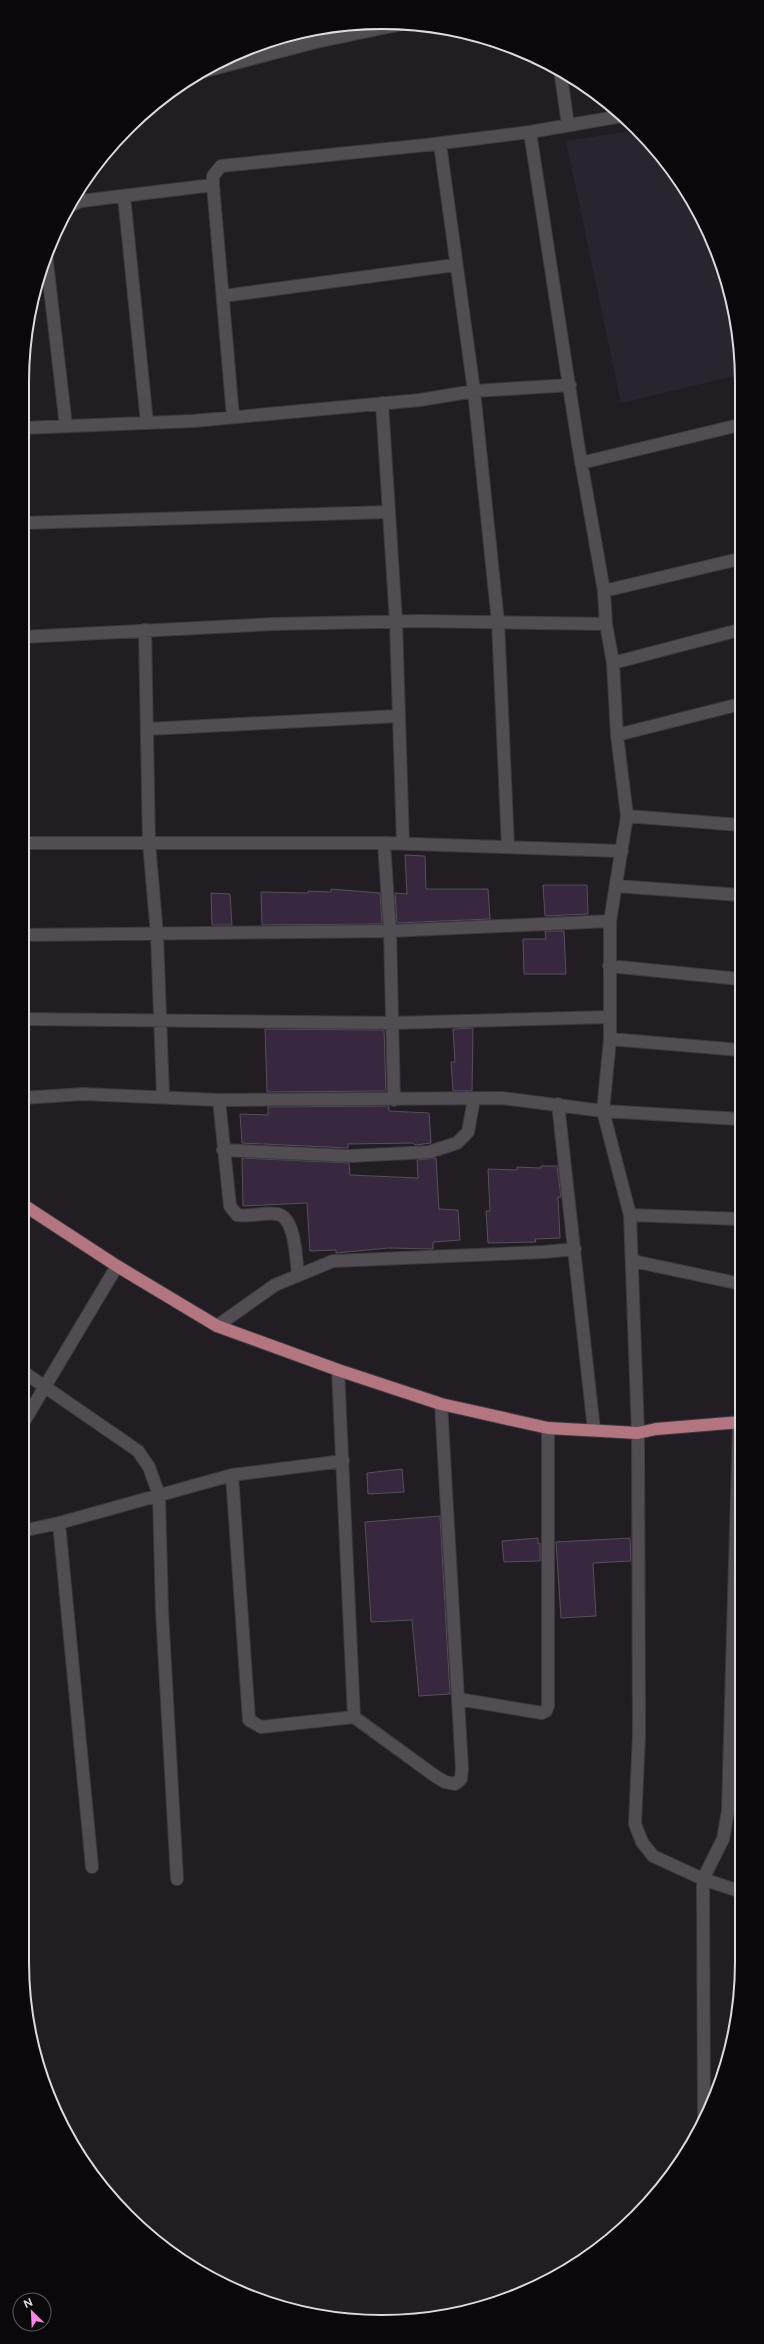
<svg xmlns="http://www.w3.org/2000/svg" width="764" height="2344" font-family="Figtree,sans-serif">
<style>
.built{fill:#2a242f}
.building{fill:#372840;stroke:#555158}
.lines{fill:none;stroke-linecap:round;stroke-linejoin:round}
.minor-casing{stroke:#3d3a3f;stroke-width:14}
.major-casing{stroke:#3d3a3f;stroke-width:14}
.minor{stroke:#514d53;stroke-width:12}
.major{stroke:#b3757f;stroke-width:12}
.rim{fill:none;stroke:#dddbdf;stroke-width:2}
</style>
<rect width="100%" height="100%" fill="#211d23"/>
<!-- built -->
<path class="built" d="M638,130L705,223L739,335V375L621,403L566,141Z"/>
<!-- building -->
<path class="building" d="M405,855L425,856L426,889H488L490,919L397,923L395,893L407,894Z
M543,885H587L588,914L545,916Z
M331,889L380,893L382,924L262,925L261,892L308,893V891L331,892Z
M211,893L230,894L232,925H212Z
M545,931H564L566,974H524L523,939H546Z
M473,1028L472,1091H453L451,1062H455L453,1029Z
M265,1029L384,1030L386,1091L267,1092Z
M389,1106V1111L429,1113L431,1143L416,1145L412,1143L348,1144V1148L242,1143L240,1114L267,1115H268V1107Z
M242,1158L349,1163L350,1175L418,1178L417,1160L436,1158L439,1209L458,1210L460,1240L433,1242V1249L389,1248L336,1253V1250L310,1251L307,1203L243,1206Z
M541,1166H557L561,1197H558L560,1238L535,1239L536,1242L488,1243L486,1211H490L488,1169L517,1170V1167L541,1168Z
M402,1469L404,1492L368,1494L367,1473Z
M440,1516L450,1694L419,1696L412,1620L371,1622L365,1522Z
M538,1538V1544L540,1543V1561L504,1562L502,1541Z
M630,1538L631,1561L593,1563L596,1616L561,1618L556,1542Z"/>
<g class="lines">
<defs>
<path id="minor" d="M560,69L568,125
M201,72L316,42L402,24
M530,132L578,444L604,591L606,624L613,663L617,735L627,816L610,921V1039L603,1111L630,1215
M440,144L474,391L498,622L508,847
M124,196L147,423
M70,206L81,201L213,185
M46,254L66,426
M223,296L455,265
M382,403L396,622L403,844
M233,417L213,185V176L221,166L426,145L530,132L622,116
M22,428L193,421L420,400L474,391L570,385
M581,463L739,425
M22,523L389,512
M604,591L739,559
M145,630L149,843L157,935L163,1096
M22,637L274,624L421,621L606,624
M613,663L739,630
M147,729L399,716
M617,735L740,704
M627,816L740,825
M22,843H384L622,851
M384,843L390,931L394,1100
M616,886L740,895
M22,935L390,931L610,921
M609,966L740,979
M22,1019L393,1023L610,1017
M610,1039L740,1050
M22,1098L83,1094L219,1100L502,1098L603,1111L740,1119
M219,1100L230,1206L237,1215C250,1217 264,1212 277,1214C296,1217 296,1260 298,1275
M558,1104L594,1430
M223,1150L350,1156L429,1152L457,1143L468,1132L474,1099
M741,1219L630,1215L638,1433L639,1735L635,1824L642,1842L653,1856L703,1879L742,1892
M633,1261L741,1284
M217,1326L275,1285L333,1261L544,1252L575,1249
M338,1370L354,1717
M22,1371L138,1451L149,1467L159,1495L162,1611L177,1879
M22,1425L117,1266
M232,1475L249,1720L261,1727L354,1717L435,1776L445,1782L455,1784L461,1779L462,1769L441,1404
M59,1523L92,1867
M22,1531L59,1523L232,1475L343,1461
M458,1699L542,1713L546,1711L548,1706V1428
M704,2120L703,1879L723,1839L728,1811L739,1422"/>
<path id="major" d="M22,1204L117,1266L217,1326L338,1370L441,1404L548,1428L638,1433L656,1429L741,1422"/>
</defs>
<!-- minor casing -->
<use href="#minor" class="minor-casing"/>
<!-- major casing -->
<use href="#major" class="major-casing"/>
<!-- minor -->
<use href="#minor" class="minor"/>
<!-- major -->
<use href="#major" class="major"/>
</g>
<!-- crop -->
<path d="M0 0H764V2344H0ZM382 29H382A353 353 0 0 1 735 382V1962A353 353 0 0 1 382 2315H382A353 353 0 0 1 29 1962V382A353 353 0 0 1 382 29Z" fill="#0a080b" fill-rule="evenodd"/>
<path class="rim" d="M382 29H382A353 353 0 0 1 735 382V1962A353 353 0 0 1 382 2315H382A353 353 0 0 1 29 1962V382A353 353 0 0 1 382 29Z"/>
<!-- north arrow -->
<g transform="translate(32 2312) rotate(336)"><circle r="19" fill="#0a080b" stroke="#5e5c60"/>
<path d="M0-3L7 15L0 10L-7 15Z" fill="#f987e8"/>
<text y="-6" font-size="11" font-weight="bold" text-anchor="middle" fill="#dddbdf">N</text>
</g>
</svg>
